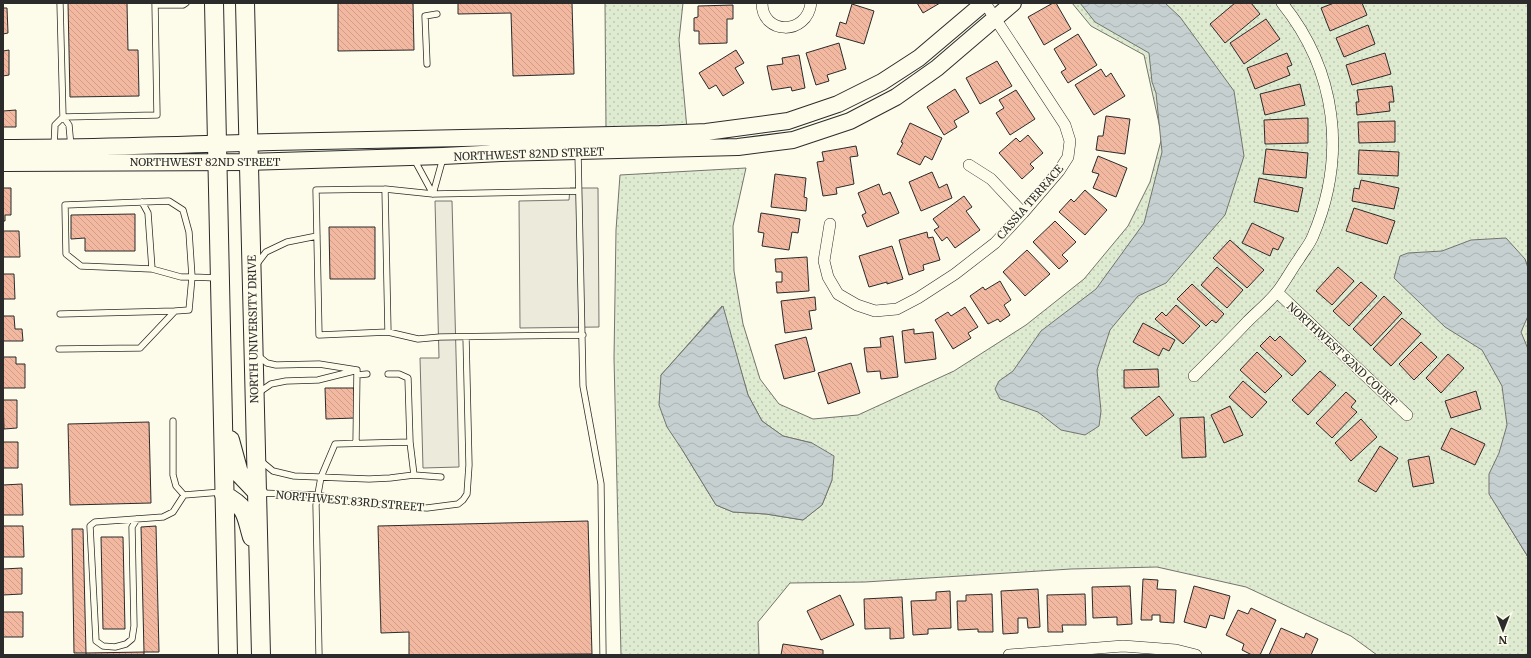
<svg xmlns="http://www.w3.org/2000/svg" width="1531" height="658" font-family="Merriweather,serif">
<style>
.grass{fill:url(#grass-dots);stroke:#74746e;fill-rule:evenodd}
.parking{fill:#eceadb;stroke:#74746e}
.water{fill:url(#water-waves);stroke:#74746e}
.building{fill:url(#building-back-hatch);stroke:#2b2b2b}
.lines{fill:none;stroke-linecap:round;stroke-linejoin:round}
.lane-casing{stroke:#2b2b2b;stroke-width:7}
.street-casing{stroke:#2b2b2b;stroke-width:12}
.secondary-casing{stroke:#2b2b2b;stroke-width:18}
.primary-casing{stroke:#2b2b2b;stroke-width:20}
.lane{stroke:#fdfbea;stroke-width:5.5}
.street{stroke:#fdfbea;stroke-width:11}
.secondary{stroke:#fdfbea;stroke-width:16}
.primary{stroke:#fdfbea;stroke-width:18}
.labels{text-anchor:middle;stroke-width:3;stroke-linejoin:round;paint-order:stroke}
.street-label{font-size:11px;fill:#2b2b2b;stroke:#fdfbea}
</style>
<defs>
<pattern id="grass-dots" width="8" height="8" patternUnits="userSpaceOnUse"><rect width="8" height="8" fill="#deebd1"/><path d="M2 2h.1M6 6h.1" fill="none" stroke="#bfcab4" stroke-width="1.8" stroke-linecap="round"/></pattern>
<pattern id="water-waves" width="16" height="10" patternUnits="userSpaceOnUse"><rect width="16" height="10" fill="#c7d0d0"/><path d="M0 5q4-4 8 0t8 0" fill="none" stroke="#abb3b3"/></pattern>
<pattern id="building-back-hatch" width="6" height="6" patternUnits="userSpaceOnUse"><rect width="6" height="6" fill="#f2b8a0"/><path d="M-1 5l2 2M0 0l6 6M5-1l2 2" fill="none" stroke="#d09e8a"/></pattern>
</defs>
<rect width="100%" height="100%" fill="#fdfbea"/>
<!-- grass -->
<path class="grass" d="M605,3H683L679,40L687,129L606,131Z
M1072,3H1528V500L1499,510L1528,557V655H1377L1351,636L1246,587L1157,567L1071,569L865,582L790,583L758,622L759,655H621L614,358L616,230L620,175L746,168L733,226L734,271L743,324L760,379L779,404L813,419L858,415L954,371L1026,325L1084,279L1128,226L1150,182L1162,137L1144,55L1091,26ZM722,306L748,395L762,421L783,436L812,443L832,480L822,505L803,520L766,514L733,512L716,505L683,451L661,375Z"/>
<!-- parking -->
<path class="parking" d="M570,188H598L599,327L520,328L519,201L569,200Z
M435,201H452L459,467L423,468L420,358H439Z"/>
<!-- water -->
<path class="water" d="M1080,3H1165L1180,17L1234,91L1244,156L1225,215L1166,283L1138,296L1110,330L1097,370L1101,411L1099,426L1085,435L1061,430L1038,412L1000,399L995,389L999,381L1013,371L1041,331L1096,289L1144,223L1162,152L1156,93L1152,82L1149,53L1095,22Z
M1506,238L1525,259L1528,268V316L1521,332L1528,349V557L1489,494V474L1499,453L1507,425L1502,386L1482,350L1445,327L1394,278L1400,256L1408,253L1442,251L1471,240Z
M723,306L748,395L762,421L783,436L812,443L834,456L832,480L822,505L803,520L766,514L733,512L716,505L683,451L667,427L659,405L661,375Z"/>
<!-- building -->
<path class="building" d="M68,3H127L128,50H138L139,96L70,97Z
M338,3H413L414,50L338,51Z
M458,3H572L574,74L513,76L511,13L458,14Z
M917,3H940L923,13Z
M1053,3H1056L1071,29L1044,45L1028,17Z
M1235,3H1251L1260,14L1225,43L1210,24Z
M1334,3H1362L1367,15L1330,31L1321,8Z
M852,4L874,11L864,44L836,36L840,22L846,24Z
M733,5V19H727V43L699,44V31H694V18L698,17V6Z
M3,8H7L8,33L3,34Z
M1266,19L1280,39L1244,64L1230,43Z
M1368,25L1375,44L1344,57L1336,38Z
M1078,34L1097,65L1068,83L1061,72L1066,69L1054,49Z
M839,43L846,69L827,75L829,81L816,85L806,53Z
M9,50V75L3,76V51Z
M736,50L744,63L735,68L744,83L723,96L716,85L709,89L699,73Z
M1287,53L1292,65L1287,67L1290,75L1255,89L1247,68Z
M1385,53L1391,74L1352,85L1346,65Z
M799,55L805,88L792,91L791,87L772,90L767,66L783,64L782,58Z
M997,61L1012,86L980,104L966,78Z
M1101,69L1106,77L1111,73L1125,96L1094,115L1075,85Z
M1300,84L1305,105L1265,115L1260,94Z
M1392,86L1394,102H1389L1390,111L1357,115L1356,102H1359L1357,90Z
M955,89L969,112L954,121L957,127L944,135L927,107Z
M1016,90L1035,119L1010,135L996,113L1004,108L999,100Z
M3,92V111L16,110V127H3Z
M1106,116L1130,119L1125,154L1096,150L1098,136H1103Z
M1308,118V143L1265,144L1264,120Z
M1395,121V142L1359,143L1358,122Z
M910,123L942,138L932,160L925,156L920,165L897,154L903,143L901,142Z
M1028,135L1043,153L1030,164L1034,168L1022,179L999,153L1016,138L1020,142Z
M856,146L858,156L850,157L854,184L836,188L837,194L823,196L817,162L824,161L822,152Z
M1266,149L1308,153L1306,178L1263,174Z
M1359,150L1399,152L1398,176L1358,174Z
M1098,156L1127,168L1116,197L1093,188L1099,174L1092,172Z
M932,172L939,188L947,184L952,198L921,211L909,182Z
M775,174L806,178L804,197L807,198L806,211L771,207Z
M1259,178L1303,188L1298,212L1254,202Z
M1361,180L1399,188L1394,209L1352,201L1354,188L1359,189Z
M879,184L883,195L890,192L899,213L867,227L862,215L866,213L858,193Z
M3,188H11V215H5V221H3Z
M1085,190L1107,210L1085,235L1059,212L1071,199L1074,202Z
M964,196L972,207L966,211L980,230L955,248L947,237L942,241L934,230L939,227L933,219Z
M1354,208L1395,221L1387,244L1346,231Z
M761,213L800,219L798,233L792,232L789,250L762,246L764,233L758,232Z
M135,214V251H85V238L71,239V215Z
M1055,221L1076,242L1062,255L1068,261L1059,269L1033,242Z
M1252,223L1284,238L1278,250L1273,248L1270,256L1242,243Z
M329,227H375V279H330Z
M3,231H19L20,257H3Z
M927,232L928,238L933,237L940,260L923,265L924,270L909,275L899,240Z
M1230,240L1264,270L1247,288L1213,258Z
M892,246L903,279L887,284V282L869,287L859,256Z
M1027,250L1050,274L1025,296L1003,272Z
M807,257L809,291L777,293L776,282H782V272H776L775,259Z
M1217,267L1243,290L1227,308L1201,285Z
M1338,267L1354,281L1332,305L1316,291Z
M3,274H14L15,299H3Z
M1000,281L1011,300L1004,305L1010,315L1000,322L998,319L988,324L970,296L983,287L985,290Z
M1361,282L1377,296L1349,326L1333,311Z
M1192,284L1224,314L1216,323L1212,320L1206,326L1177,299Z
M1384,296L1402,313L1371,346L1353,329Z
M815,297L816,310L809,311L812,329L785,333L781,301Z
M1176,305L1200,326L1183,344L1155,319L1162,312L1166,316Z
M965,307L978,327L968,333L971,338L953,349L935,320L948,312L951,316Z
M3,316H14L15,329H22L23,341H3Z
M1402,318L1421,334L1391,366L1373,349Z
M1143,323L1175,340L1169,351L1163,348L1159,356L1133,342Z
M914,329V334L933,332L936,359L905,363L902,331Z
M893,336L898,377L881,379L880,371L867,372L864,348L881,347L880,338Z
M1270,336L1275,341L1280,336L1306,361L1292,376L1260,346Z
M806,337L815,371L784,379L775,345Z
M1421,342L1437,357L1414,380L1399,364Z
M1257,352L1282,376L1265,393L1240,370Z
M1448,354L1464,368L1441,393L1426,378Z
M3,357H16V364H25V388H3Z
M851,363L860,393L828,404L818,373Z
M1158,369L1159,387L1124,388V370Z
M1320,371L1336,385L1308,415L1292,400Z
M1243,381L1267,402L1252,418L1229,397Z
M325,388H354L355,418L326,419Z
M1476,391L1481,409L1451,418L1445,401Z
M1346,392L1356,401L1351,407L1357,412L1332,438L1316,423Z
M1159,396L1174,415L1146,436L1131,418Z
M3,400H17V428L4,429Z
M1230,406L1243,435L1224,443L1211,415Z
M1204,417L1206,457L1182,458L1180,418Z
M1361,419L1377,437L1351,461L1335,443Z
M149,422L151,503L70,505L68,424Z
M1451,428L1485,444L1475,465L1441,449Z
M3,442H18V468H3Z
M1380,446L1398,458L1376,492L1358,481Z
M1429,456L1434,483L1413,487L1408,460Z
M22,484L23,515H3V485Z
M588,521L592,654L409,655V632L381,633L378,526Z
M3,526H23L24,557H3Z
M156,526L159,652H144L141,527Z
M72,529H83L86,653H74Z
M101,537H123L125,629H103Z
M22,568V594L3,595V569Z
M1143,579L1158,580L1157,589L1176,590L1174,623L1160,622V615H1152V620H1141Z
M1130,586L1132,624L1117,625V617L1093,618L1092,587Z
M1194,586L1230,596L1224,619L1210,615L1206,628L1184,622Z
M1038,589L1040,627L1028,628L1027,618H1018V633L1003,634L1001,591Z
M950,591L951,628L928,629V634L913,635L911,601L936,600V592Z
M992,594L993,632H978V629L958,630L957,601H966V595Z
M1085,594L1086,625H1062L1063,632H1048L1047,595Z
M840,595L854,625L821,640L807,611Z
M902,597L904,638L890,639V628L865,629L864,599Z
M1251,608L1276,620L1260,655H1252L1242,650L1244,644L1226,635L1238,610L1248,614Z
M3,612H23V637H3Z
M1281,628L1304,638L1306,633L1318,639L1311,655H1269Z
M783,644L823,650V655H781Z
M144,652V655H86V653Z"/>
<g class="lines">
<defs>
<path id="lane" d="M60,3L63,117L69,125L71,147
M155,5H183L186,3
M427,64L425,16L437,14
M54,147L55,125L63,117L157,115L155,3
M578,153L583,386L601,484L603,655
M414,159L433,194
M385,189L388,332
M578,191L433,194L385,189L316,190L319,335L388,332L418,339L440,337L583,335
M433,194L443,158
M169,201L183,210L189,232L192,277H181L152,269L81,266L66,254L65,205Z
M142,202L148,213L152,269
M256,265L266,252L287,242L317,236
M60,314L175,311
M59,349L140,348L175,311L189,310L192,277L218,278
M257,355L267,363L276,365L319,364L357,370
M388,374H399L408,378L410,442
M357,375L367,374
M258,393L271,384L286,381L318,380L354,371
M173,421V475L176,486L184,495
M356,443L357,370
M261,461L273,471L294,476L369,479L390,478L414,475
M260,493L317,495L346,501L393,506L427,508L458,504L463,500L467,494L469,465L466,337
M137,519L132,527L134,626L132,639L126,644L115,647L103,646L96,641L90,526L95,522L163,517L173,512L184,495L222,492
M319,655L316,505L321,477L335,444L410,442L414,475L441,477"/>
<path id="street" d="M762,3C762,35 807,36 811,3
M969,165L991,179L1023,213
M830,224L824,261L828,277L838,294L857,305L875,311L897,309L918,298L955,274L995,243L1023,213L1059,171L1068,157L1070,141L1065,125L985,3
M1277,292L1407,415
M1194,376C1212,358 1230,340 1247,322C1257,312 1268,303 1277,292C1285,282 1291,270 1299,259C1303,252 1310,244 1313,236C1347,156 1337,71 1282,3
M1009,655L1123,646L1176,650L1196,655"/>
<path id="secondary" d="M3,148C93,148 183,145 273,142L660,134L706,132L788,121L838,104L882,82L919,58L984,3
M3,163L249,162L443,156L501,153L738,147L793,140L850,121L896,97L937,68L1013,3"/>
<path id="primary" d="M214,3L228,655
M245,3L261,655
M230,440L239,473L258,493
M224,495C248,508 245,514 252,537"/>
</defs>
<!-- lane casing -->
<use href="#lane" class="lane-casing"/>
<!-- street casing -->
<use href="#street" class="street-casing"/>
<!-- secondary casing -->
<use href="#secondary" class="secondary-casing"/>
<!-- primary casing -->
<use href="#primary" class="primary-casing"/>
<!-- lane -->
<use href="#lane" class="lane"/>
<!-- street -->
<use href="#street" class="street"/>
<!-- secondary -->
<use href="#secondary" class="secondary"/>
<!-- primary -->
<use href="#primary" class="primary"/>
</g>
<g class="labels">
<!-- street labels -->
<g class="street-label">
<text transform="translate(529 154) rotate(-2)" y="4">NORTHWEST 82ND STREET</text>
<text x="205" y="166">NORTHWEST 82ND STREET</text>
<text transform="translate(1030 202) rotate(-49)" y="4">CASSIA TERRACE</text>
<text transform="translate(253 329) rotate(-91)" y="4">NORTH UNIVERSITY DRIVE</text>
<text transform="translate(1342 354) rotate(43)" y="4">NORTHWEST 82ND COURT</text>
<text transform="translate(350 501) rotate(5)" y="4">NORTHWEST 83RD STREET</text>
</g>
</g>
<!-- border -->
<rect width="1531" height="658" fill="none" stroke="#2b2b2b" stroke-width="8"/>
<!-- north arrow -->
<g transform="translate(1503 630) rotate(180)" stroke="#fdfbea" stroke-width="3" paint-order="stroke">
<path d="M0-3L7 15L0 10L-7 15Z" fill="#2b2b2b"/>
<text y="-6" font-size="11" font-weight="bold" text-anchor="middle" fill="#2b2b2b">N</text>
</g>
</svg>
